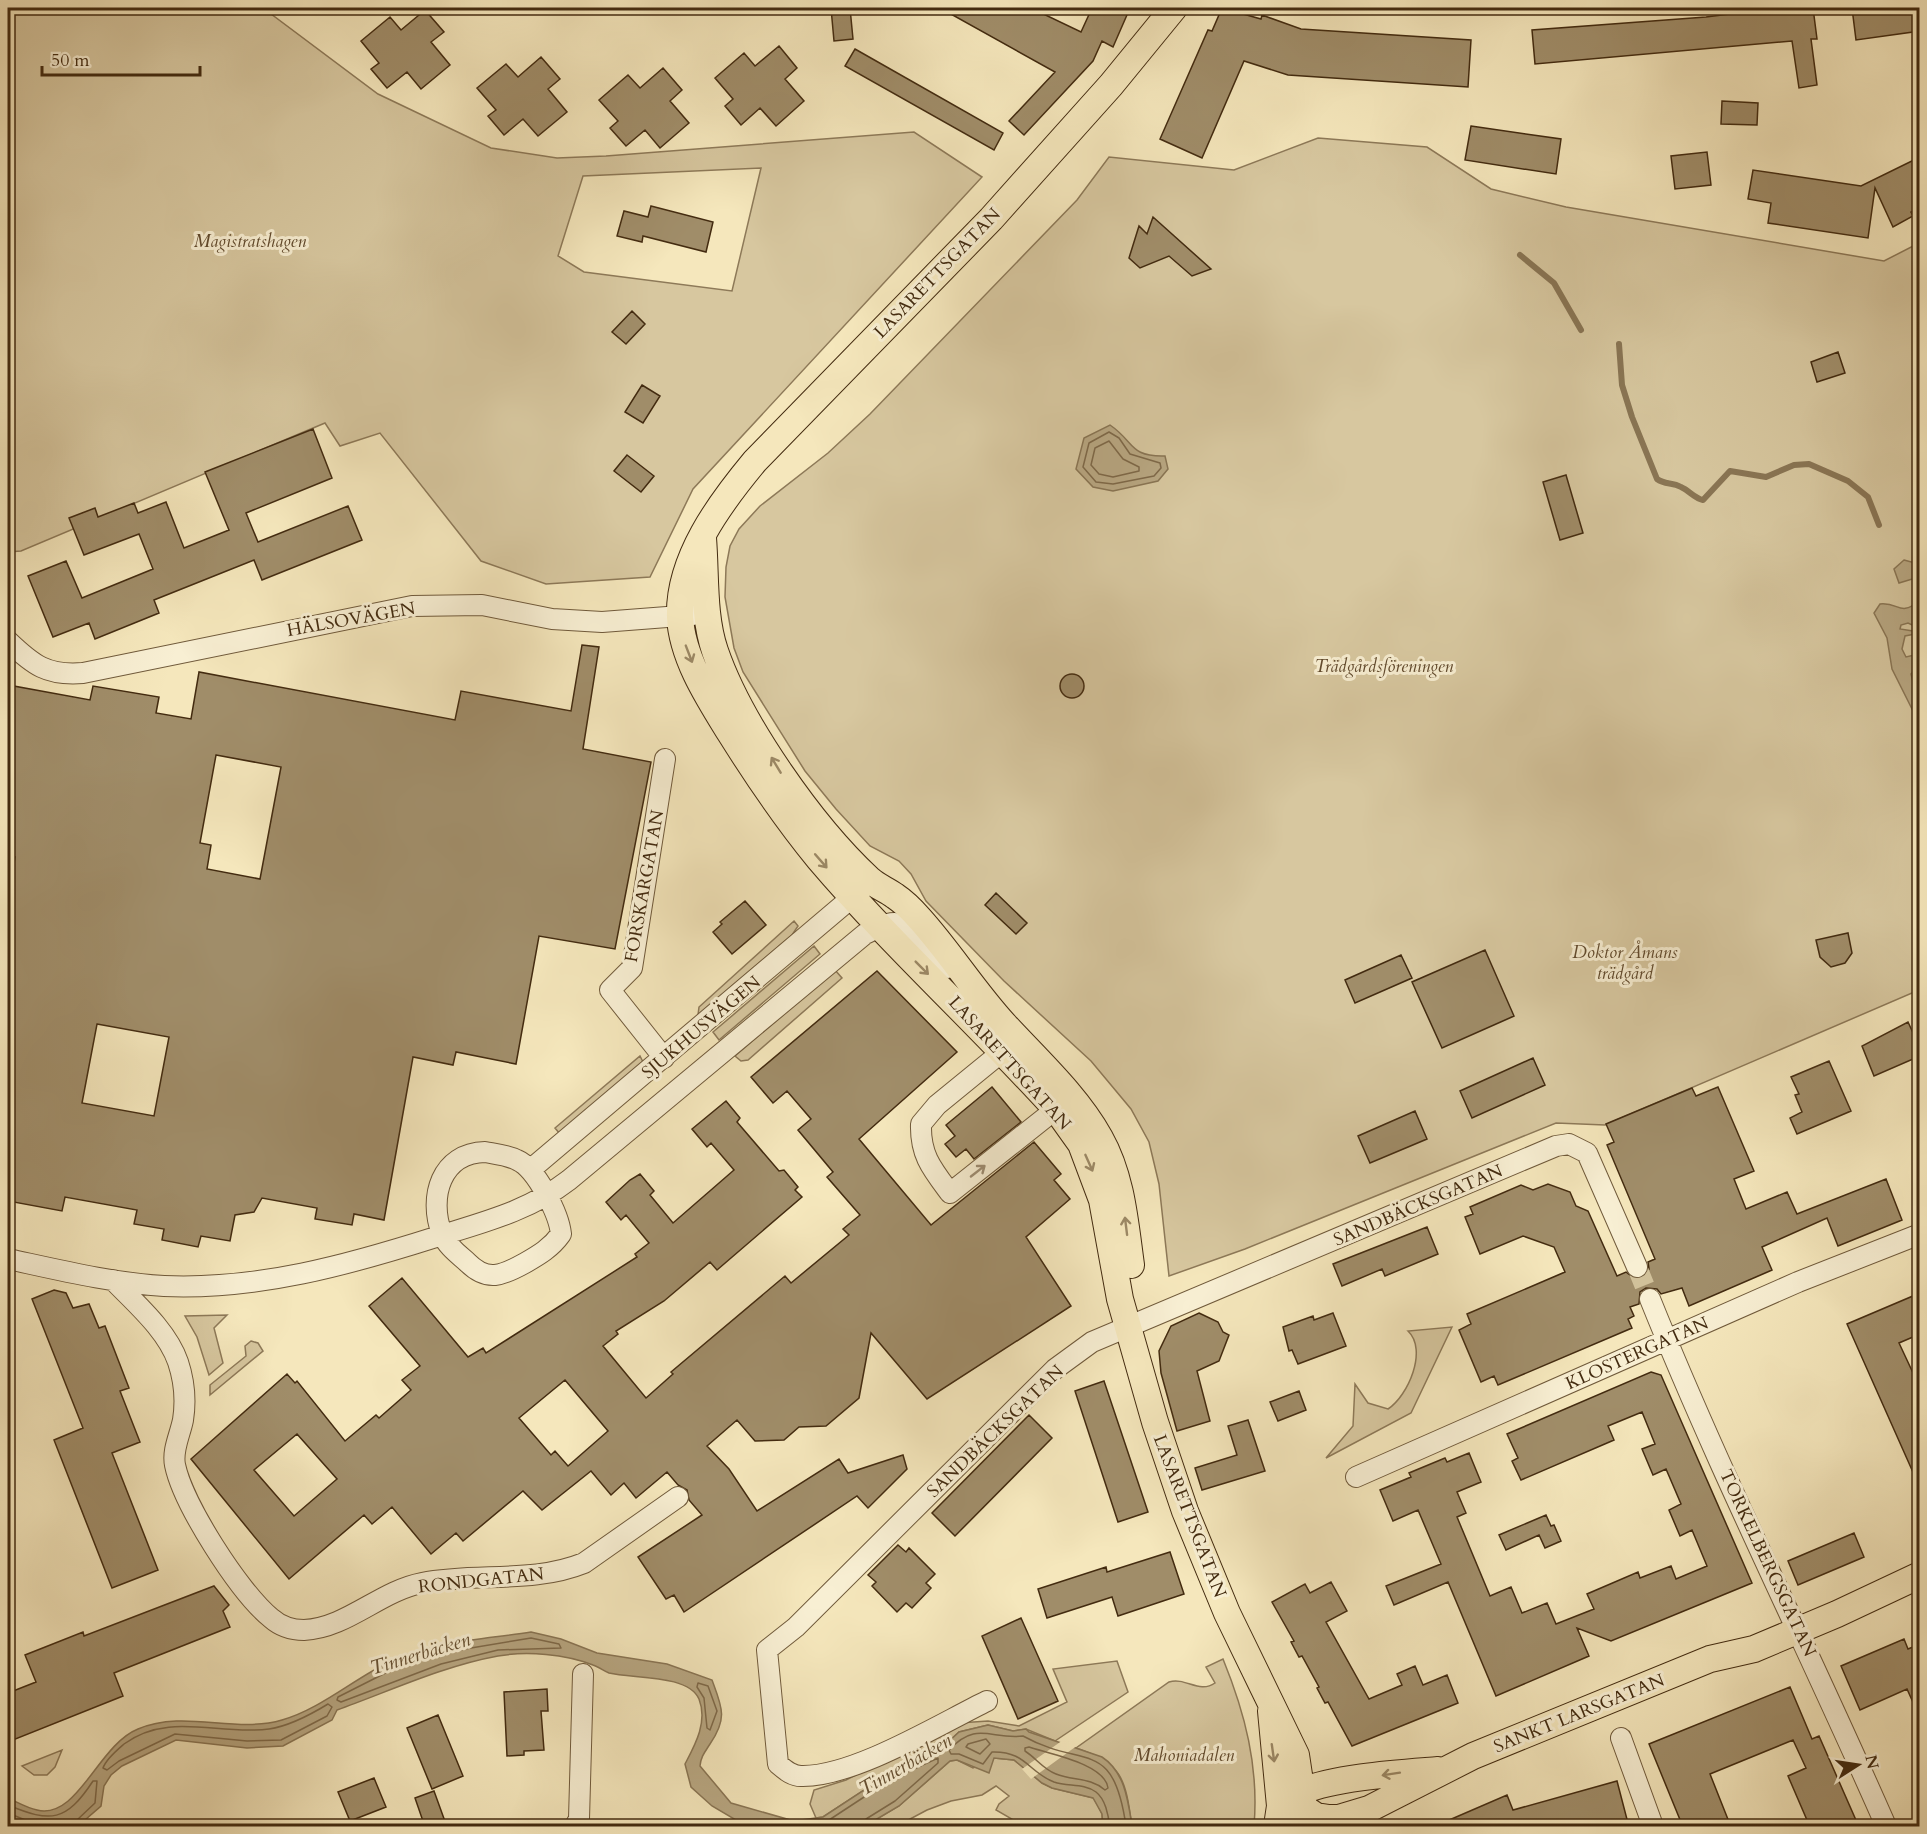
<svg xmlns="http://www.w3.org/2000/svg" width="1927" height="1834" font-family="Cardo,serif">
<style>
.green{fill:#d7c79f;stroke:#8d7958;stroke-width:1.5;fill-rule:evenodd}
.water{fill:#b8a782;stroke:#897554;stroke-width:1.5}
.pier{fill:#f5e7bc}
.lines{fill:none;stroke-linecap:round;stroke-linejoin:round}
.shore{stroke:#7e6949;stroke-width:1.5}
.stream{stroke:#897554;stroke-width:6}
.building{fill:#a08d69;stroke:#432b10;stroke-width:1.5;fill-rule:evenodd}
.minor-tunnel{stroke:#d1c19a;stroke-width:20;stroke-dasharray:20 10;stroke-linecap:butt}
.minor-casing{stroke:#705a3b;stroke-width:22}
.major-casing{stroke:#432b10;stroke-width:28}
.minor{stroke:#f8efd3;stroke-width:20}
.major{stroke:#f5e7bc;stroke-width:26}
.oneway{stroke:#9c8966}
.oneway2{stroke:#9e8d72}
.labels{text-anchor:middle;stroke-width:6;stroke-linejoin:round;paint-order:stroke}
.park-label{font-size:18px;font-style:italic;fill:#614a2d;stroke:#f8efd3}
.street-label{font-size:18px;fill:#432b10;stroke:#f8efd3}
.water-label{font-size:20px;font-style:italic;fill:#665032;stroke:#f8efd3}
</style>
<rect width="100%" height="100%" fill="#f5e7bc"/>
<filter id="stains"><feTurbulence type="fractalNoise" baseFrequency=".00333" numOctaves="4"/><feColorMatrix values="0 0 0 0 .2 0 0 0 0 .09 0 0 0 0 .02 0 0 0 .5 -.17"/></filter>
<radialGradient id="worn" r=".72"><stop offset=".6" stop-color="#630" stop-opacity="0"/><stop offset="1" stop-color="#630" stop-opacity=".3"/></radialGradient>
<!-- green -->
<path class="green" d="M8,8H263L378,94L491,148L557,158L606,156L914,132L982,177L693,489L650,577L546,584L481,561L380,433L340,446L325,423L21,551L8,552ZM761,168L732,291L584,272L558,256L583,176Z
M1318,138L1427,147L1491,189L1566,207L1884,261L1919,243V990L1605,1125L1556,1123L1245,1249L1169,1276L1159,1184L1149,1142L1131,1109L1091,1061L1004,981L926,901L911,874L899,861L870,846L836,809L805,771L743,672L734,648L725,597L726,567L730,546L739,529L760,506L828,453L870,414L1077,200L1109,157L1234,170Z
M794,921L798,926L792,935L698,1015L699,1007Z
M814,946L820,954L719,1040L713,1032Z
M835,970L842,978L748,1060L741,1061L735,1056Z
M640,1056L643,1062L641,1065L560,1134L555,1128Z
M227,1315L214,1328L223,1363L209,1375L197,1337L185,1316Z
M1452,1327L1411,1413L1326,1458L1353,1426L1355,1384L1368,1403L1388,1409C1408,1396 1428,1350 1408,1331Z
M251,1341L258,1343L263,1351L210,1395V1385L246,1356L245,1346Z
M1223,1659C1245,1713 1259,1767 1254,1826H1132C1125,1778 1123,1764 1076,1748L1169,1682C1186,1677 1199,1694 1215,1683L1206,1667Z
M1117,1661L1128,1692L1055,1741L1026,1729L1013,1731L988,1725L959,1732L944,1746L887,1775L823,1817L816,1818L810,1804L814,1790L846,1780L959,1723L988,1721L1019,1726L1067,1702L1053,1669Z
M62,1750L55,1767L47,1775H34L22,1766Z
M994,1758L1014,1760L1042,1783L1052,1788L1094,1798L1102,1814L1103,1826H1024L996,1810L999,1804L1009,1796L996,1786L982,1795L951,1801L927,1810L897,1826H865L899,1806L950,1761L957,1760L973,1768Z"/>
<!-- water -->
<path class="water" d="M1110,425C1135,442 1129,457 1165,456L1168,469L1158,481L1113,491L1093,487L1076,469L1084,438Z
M1904,560L1919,564V577L1899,583L1894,569Z
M1919,601V614L1916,619L1919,628L1908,623L1901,625L1900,629L1919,632V637L1915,634L1905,636L1902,649L1906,657L1919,654V666L1911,674L1913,682L1919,687V723L1892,669L1887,638L1874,613L1880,604C1900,602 1899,617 1919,601Z
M531,1632L561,1639L597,1653L667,1664L712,1680C722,1707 728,1718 710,1744C705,1752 701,1756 700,1766L731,1803L794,1821L823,1817L887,1775L944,1746L959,1732L988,1725L1013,1731L1026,1729L1029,1732L1102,1757C1125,1772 1128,1801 1132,1826H1103L1102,1814L1093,1798L1052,1788L1042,1783L1014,1760L994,1758L989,1773L957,1760L950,1761L899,1806L865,1826H746L712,1806L691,1787L685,1764C695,1745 708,1722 699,1699C688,1674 633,1679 609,1673C604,1671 599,1667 593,1665C565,1654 527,1651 498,1656C443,1666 390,1691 337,1710L332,1720L283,1746L247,1748L176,1740L122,1766L111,1775L104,1786L101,1806L78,1826H13L8,1823V1798C17,1802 27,1808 37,1810C78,1820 98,1745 138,1729C185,1709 234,1734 282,1720C321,1709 356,1677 393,1660C436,1641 486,1639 531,1632Z"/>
<!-- pier -->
<path class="pier" d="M1063,1740L1078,1745L1031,1779L1022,1769Z"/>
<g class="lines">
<!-- shore -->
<path class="shore" d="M1109,432L1119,438L1130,454L1160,463L1161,468L1154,476L1113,484L1096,482L1083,467L1089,443Z
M1109,441L1123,459L1139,467V471L1113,477L1099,474L1091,465L1095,448Z
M531,1638L559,1644L561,1648L498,1650L441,1664L341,1702L337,1700L338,1697L417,1657Z
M698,1683L708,1686L717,1711L710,1730L707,1728L704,1698L697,1687Z
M328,1704L332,1707L327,1716L281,1740L247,1741L175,1734L119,1761L107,1770L103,1768C106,1759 117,1750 124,1744C169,1711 219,1736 269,1729C290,1726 310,1715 328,1704Z
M986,1739L990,1744L980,1754L966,1747L968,1744Z
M1029,1747C1050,1754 1105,1764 1108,1788L1105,1790C1090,1777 1073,1781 1056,1774C1043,1769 1036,1758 1025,1751V1748Z
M8,1805C51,1823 66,1822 93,1781H97L95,1803L77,1820L75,1826
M8,1813L35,1824L65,1821L67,1826
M800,1826L826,1822L890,1780L938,1758V1763L895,1801L866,1819L863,1826
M1109,1826C1109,1815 1105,1799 1096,1792C1083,1783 1068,1787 1054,1782C1028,1772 1026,1751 992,1752L983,1764L959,1754H951L949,1750C977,1720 991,1740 1023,1736C1084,1770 1113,1736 1126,1826"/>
<!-- stream -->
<path class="stream" d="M1520,255L1554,283L1581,330
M1619,344L1622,385L1632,417L1657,479C1665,485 1672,482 1681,487C1690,491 1694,498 1703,500L1730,471L1766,477L1794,465L1809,464L1848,481L1868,497L1879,525"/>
</g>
<!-- building -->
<path class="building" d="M831,8H850L853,39L834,41Z
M940,8H1031L1081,32L1092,8H1130L1113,47L1102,41L1093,61L1024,135L1009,121L1055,72Z
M1222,8L1261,19L1262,15L1301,29L1471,40L1468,87L1288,75L1244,61L1202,158L1160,139L1208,30L1212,31Z
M1778,8H1813L1817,39H1811L1817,85L1799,88L1792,41L1535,64L1532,30L1706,17Z
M1852,8H1920V31L1856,40Z
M425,10L444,32L431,42L450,65L421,89L407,72L387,88L371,69L379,63L361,41L390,17L401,30Z
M779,46L797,68L785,79L804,101L776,126L760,108L741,125L725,106L733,99L715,78L744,53L755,66Z
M855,49L1003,133L994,150L845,66Z
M541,57L560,79L548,89L567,112L538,136L523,119L504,135L488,116L496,110L477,88L506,64L518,77Z
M663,68L682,90L670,101L689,123L660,148L645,130L626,146L610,128L618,121L599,100L628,75L640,88Z
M1722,101L1758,103L1757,125L1721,124Z
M1471,126L1561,139L1556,174L1465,160Z
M1707,152L1711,185L1675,189L1671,156Z
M1920,157V208L1911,212L1913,216L1893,227L1875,188L1868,238L1768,223L1771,203L1748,199L1753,170L1861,186Z
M651,206L713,222L706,252L643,236L642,242L617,236L624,211L648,217Z
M1153,217L1211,269L1192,276L1169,256L1140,268L1129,258L1139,226L1147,234Z
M632,311L645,324L626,344L612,332Z
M1838,352L1845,373L1817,382L1811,362Z
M642,385L660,396L643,423L625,412Z
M313,429L332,478L246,513L258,542L348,506L362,540L262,580L254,560L154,600L159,613L95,639L89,623L53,637L28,576L66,561L82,598L153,569L139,534L84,555L69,518L95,508L98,517L134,503L138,513L166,502L184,548L229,530L205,472Z
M627,455L654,476L641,492L614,471Z
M1566,475L1583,533L1560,540L1543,482Z
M582,645L599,647L583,749L651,762L615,949L539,936L516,1064L456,1052L453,1065L413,1057L384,1220L354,1214L352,1225L315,1219L317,1208L262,1198L254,1212L235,1215L230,1241L201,1236L198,1247L162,1240L164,1229L134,1224L137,1210L65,1197L62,1211L8,1201V900L15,857L8,856V685L90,700L93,686L159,697L156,713L191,719L199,672L455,720L461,691L571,711ZM216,755L281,767L260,879L207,869L211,845L200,843ZM97,1024L169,1037L154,1116L82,1103Z
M1060 686a12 12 0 1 1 24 0a12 12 0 1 1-24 0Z
M996,893L1027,923L1016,934L985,905Z
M745,901L766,925L732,954L713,932L722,924L720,922Z
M1848,933L1852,953L1845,963L1831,967L1820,957L1816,940Z
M1485,950L1514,1016L1442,1048L1412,982Z
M1401,955L1412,978L1355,1003L1345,980Z
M877,971L957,1052L859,1139L931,1225L1034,1142L1061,1174L1054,1180L1070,1199L1026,1237L1071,1306L927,1399L871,1333L859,1398L826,1426L799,1427L784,1440L755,1441L737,1420L707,1446L729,1469L757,1511L839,1459L848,1473L903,1455L907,1469L868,1508L857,1496L684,1612L674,1595L666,1599L638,1557L702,1515L689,1500L687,1490L678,1485L667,1472L636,1498L624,1483L611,1495L591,1471L542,1510L523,1491L463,1541L456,1533L431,1554L392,1507L372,1524L364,1515L289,1579L191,1459L287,1374L295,1383L297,1381L345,1441L376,1415L379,1418L411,1390L402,1380L420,1366L369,1306L402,1278L468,1357L483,1348L486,1353L637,1257L635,1254L649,1243L626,1215L621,1220L606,1202L630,1180L640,1174L654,1191L650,1195L673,1223L734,1170L711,1143L707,1147L692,1129L726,1101L740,1118L737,1122L779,1171L784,1170L798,1187L795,1190L802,1197L717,1270L710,1262L664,1301L616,1331L618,1334L603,1346L646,1398L673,1374L671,1372L785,1276L791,1283L849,1235L843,1229L860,1215L827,1177L833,1172L798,1130L811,1119L787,1091L773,1103L751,1077ZM565,1380L608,1431L568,1466L555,1451L551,1455L519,1418ZM297,1434L337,1479L294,1516L254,1470Z
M1908,1022L1920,1048V1056L1874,1076L1862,1046Z
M1533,1058L1545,1085L1472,1118L1460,1091Z
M1829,1061L1851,1111L1797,1134L1790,1118L1802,1112L1795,1095L1799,1094L1791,1077Z
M992,1087L1021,1122L974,1159L966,1149L956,1157L945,1144L955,1136L946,1125Z
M1718,1087L1754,1171L1734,1179L1746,1209L1787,1192L1797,1214L1886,1179L1902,1220L1838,1246L1827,1218L1762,1247L1772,1270L1689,1306L1682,1288L1661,1294L1657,1289L1646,1288L1640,1292L1639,1304L1630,1307L1634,1316L1628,1319L1632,1328L1498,1385L1494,1376L1481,1382L1459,1330L1471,1324L1467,1314L1565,1272L1554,1247L1523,1236L1480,1254L1465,1217L1473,1214L1470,1207L1521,1185L1533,1190L1548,1184L1570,1192L1576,1206L1588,1211L1617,1276L1626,1272L1635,1279L1642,1278L1649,1269L1648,1262L1655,1259L1607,1145L1614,1142L1606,1124L1692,1088L1696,1096Z
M1415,1111L1427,1139L1370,1163L1358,1136Z
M1427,1227L1438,1254L1385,1276L1382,1269L1342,1286L1333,1264Z
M54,1290L66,1293L73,1308L89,1304L99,1328L105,1326L129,1388L120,1391L140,1442L112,1453L158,1570L112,1588L54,1440L83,1428L32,1299Z
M1920,1293V1334L1899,1343L1920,1388V1488L1847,1324Z
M1199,1313L1218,1322L1223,1332L1229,1335L1219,1361L1197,1371L1210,1421L1177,1431L1161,1373L1159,1351L1171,1326Z
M1333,1313L1346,1346L1298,1364L1292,1350L1289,1351L1283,1327L1313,1316L1314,1320Z
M1651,1372L1661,1375L1752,1583L1611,1641L1577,1628L1589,1656L1496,1696L1448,1582L1394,1605L1386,1586L1441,1564L1418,1510L1393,1521L1380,1490L1411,1477L1409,1473L1445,1458L1447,1462L1469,1453L1481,1482L1457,1492L1466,1513L1457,1517L1490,1596L1511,1587L1522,1613L1547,1603L1556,1624L1594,1609L1587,1594L1638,1572L1640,1578L1671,1566L1676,1579L1707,1566L1692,1530L1680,1536L1669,1510L1681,1504L1666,1469L1653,1475L1642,1449L1655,1444L1642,1412L1608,1426L1614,1440L1521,1480L1512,1461L1518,1458L1507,1434Z
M1104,1381L1148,1512L1118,1522L1075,1391Z
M1299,1391L1306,1410L1278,1421L1270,1402Z
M1029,1415L1052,1438L955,1536L932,1513Z
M1248,1420L1265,1471L1202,1490L1195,1468L1237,1455L1228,1426Z
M1546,1515L1551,1526L1554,1525L1561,1541L1545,1548L1539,1535L1506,1550L1499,1535Z
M1854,1533L1864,1557L1798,1585L1788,1561Z
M898,1545L906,1552L909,1548L935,1574L926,1583L931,1588L912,1608L906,1603L897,1612L872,1586L876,1582L868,1575Z
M1170,1552L1184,1594L1118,1616L1112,1597L1047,1618L1038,1589L1106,1567L1107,1572Z
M1331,1582L1347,1611L1326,1622L1369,1699L1402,1685L1397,1674L1415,1666L1423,1685L1447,1675L1458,1703L1352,1746L1328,1702L1325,1703L1317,1688L1319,1687L1302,1656L1299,1657L1291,1642L1294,1641L1272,1602L1305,1584L1310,1593Z
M214,1586L229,1605L223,1611L230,1627L114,1673L123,1696L8,1742V1693L36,1682L25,1655L83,1632L84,1636Z
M1021,1618L1058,1701L1018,1719L982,1636Z
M1904,1639L1908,1649L1920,1644V1718L1907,1689L1860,1710L1841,1666Z
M1790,1687L1812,1739L1819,1736L1859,1827H1810L1788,1776L1806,1768L1793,1740L1710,1774L1731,1827H1683L1649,1744Z
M547,1689L548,1711H541L544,1750L524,1751V1755L507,1756L504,1692Z
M438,1715L463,1776L432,1789L407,1728Z
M374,1778L386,1807L350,1821L338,1792Z
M1617,1781L1629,1827H1433L1507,1795L1513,1810Z
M434,1791L447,1827H425L415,1798Z"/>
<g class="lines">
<!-- minor-tunnel -->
<path class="minor-tunnel" d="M1637,1267L1650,1299"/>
<defs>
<path id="minor" d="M8,641C33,665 47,676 83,673L412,606L482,605L552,619L602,622L693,615
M1013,1043L937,1105L921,1124C920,1155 932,1169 950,1193L1056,1109
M664,1058L610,990L632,968L665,759
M485,1152C496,1154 507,1155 517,1160C536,1168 559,1214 561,1234C551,1248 539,1255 525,1263C516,1268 505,1274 495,1275C484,1276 474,1269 467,1262C458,1254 447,1246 442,1234C428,1197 441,1153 485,1152Z
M530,1170L862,889
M8,1259C59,1270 112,1283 164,1286C258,1290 348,1265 436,1237C484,1222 529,1211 569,1180L865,934C878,928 890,919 904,925L948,968
M113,1280C135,1303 167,1330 178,1362C184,1380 186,1401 183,1420C180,1435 172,1450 175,1465C183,1504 239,1592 271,1618C280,1626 291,1630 304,1630C347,1628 380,1591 422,1583C476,1572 532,1584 584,1563L678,1497
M1650,1299C1722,1478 1809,1650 1886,1826
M1356,1477L1798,1282L1920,1234
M987,1701C938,1725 855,1776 803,1776C793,1777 785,1770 778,1764L767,1650L796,1627L1055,1369L1092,1342L1556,1146L1569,1144L1587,1153L1637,1267
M1621,1738L1653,1826
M575,1826L579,1819L583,1674"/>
<path id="major" d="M1174,8L1111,85L991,219L755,461C720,503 678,559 680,617C682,658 709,699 730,733C757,776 786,819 819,859C893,946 979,1024 1056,1109L1081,1144L1102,1200L1120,1299L1155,1422L1185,1511L1227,1613L1296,1755L1304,1808L1301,1826
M703,538C706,575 703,616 715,651C740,724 812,826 869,879C876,886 887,890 895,896C904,902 912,910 919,918C949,951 973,990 1004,1024C1037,1060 1076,1095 1100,1138C1122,1177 1125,1222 1131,1265
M1271,1711L1280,1806L1277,1826
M1280,1806C1287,1801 1295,1795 1303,1791C1335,1777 1402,1773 1438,1770
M1304,1808L1316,1816L1329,1818H1339L1369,1809L1473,1756L1710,1659L1754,1649L1837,1614L1920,1575"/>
</defs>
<!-- minor casing -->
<use href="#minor" class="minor-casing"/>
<!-- major casing -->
<use href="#major" class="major-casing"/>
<!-- minor -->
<use href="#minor" class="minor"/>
<!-- major -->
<use href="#major" class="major"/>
</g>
<!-- one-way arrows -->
<defs><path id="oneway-shaft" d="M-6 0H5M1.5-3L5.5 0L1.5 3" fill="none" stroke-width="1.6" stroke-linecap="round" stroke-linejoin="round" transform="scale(1.5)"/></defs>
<g class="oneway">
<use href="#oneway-shaft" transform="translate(689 654) rotate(69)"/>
<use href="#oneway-shaft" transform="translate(776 765) rotate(-121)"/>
<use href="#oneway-shaft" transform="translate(821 861) rotate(49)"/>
<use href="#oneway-shaft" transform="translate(922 968) rotate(45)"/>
<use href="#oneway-shaft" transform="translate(1089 1163) rotate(66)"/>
<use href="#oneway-shaft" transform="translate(1126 1226) rotate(-97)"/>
<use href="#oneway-shaft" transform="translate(1273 1753) rotate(82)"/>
<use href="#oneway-shaft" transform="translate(1391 1774) rotate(171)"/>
</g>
<use class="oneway2" href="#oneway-shaft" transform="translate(978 1171) rotate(-38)"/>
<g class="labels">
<!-- park labels -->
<g class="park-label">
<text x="250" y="247">Magistratshagen</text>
<text x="1384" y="672">Trädgårdsföreningen</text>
<text x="1625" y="958">Doktor Åmans<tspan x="1625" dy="21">trädgård</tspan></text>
<text x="1184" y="1761">Mahoniadalen</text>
</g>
<!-- street labels -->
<g class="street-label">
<text transform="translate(937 273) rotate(-46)" y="6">LASARETTSGATAN</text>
<text transform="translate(351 619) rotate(-10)" y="6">HÄLSOVÄGEN</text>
<text transform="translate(644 886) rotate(-80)" y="6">FORSKARGATAN</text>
<text transform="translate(701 1027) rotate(-40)" y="6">SJUKHUSVÄGEN</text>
<text transform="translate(1010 1063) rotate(48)" y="6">LASARETTSGATAN</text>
<text transform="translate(1418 1205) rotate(-23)" y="6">SANDBÄCKSGATAN</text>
<text transform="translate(1637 1353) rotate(-24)" y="6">KLOSTERGATAN</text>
<text transform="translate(995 1431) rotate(-44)" y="6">SANDBÄCKSGATAN</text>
<text transform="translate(1190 1516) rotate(69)" y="6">LASARETTSGATAN</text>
<text transform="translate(1768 1563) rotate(65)" y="6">TORKELBERGSGATAN</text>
<text transform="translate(481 1580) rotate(-6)" y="6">RONDGATAN</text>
<text transform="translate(1579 1713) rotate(-22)" y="6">SANKT LARSGATAN</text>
</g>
<!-- water labels -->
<g class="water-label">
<text transform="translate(420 1653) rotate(-17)" y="7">Tinnerbäcken</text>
<text transform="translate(905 1764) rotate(-30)" y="7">Tinnerbäcken</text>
</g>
</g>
<!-- margin -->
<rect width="1927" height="1834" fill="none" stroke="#f5e7bc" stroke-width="30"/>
<rect x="9" y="9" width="1909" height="1816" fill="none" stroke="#432b10" stroke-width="3"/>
<rect x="15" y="15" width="1897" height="1804" fill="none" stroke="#432b10" stroke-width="1.5"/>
<!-- north arrow -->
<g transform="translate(1858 1765) rotate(78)" stroke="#f8efd3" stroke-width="4.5" paint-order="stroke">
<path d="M0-4.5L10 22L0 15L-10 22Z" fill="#432b10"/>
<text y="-9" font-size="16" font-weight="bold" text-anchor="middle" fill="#432b10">N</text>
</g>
<!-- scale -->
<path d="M42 66v9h158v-9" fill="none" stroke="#432b10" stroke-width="3"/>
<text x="51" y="66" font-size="18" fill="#432b10" stroke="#f8efd3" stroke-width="4.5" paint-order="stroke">50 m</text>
<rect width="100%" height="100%" filter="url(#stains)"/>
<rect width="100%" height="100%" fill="url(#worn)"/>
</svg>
